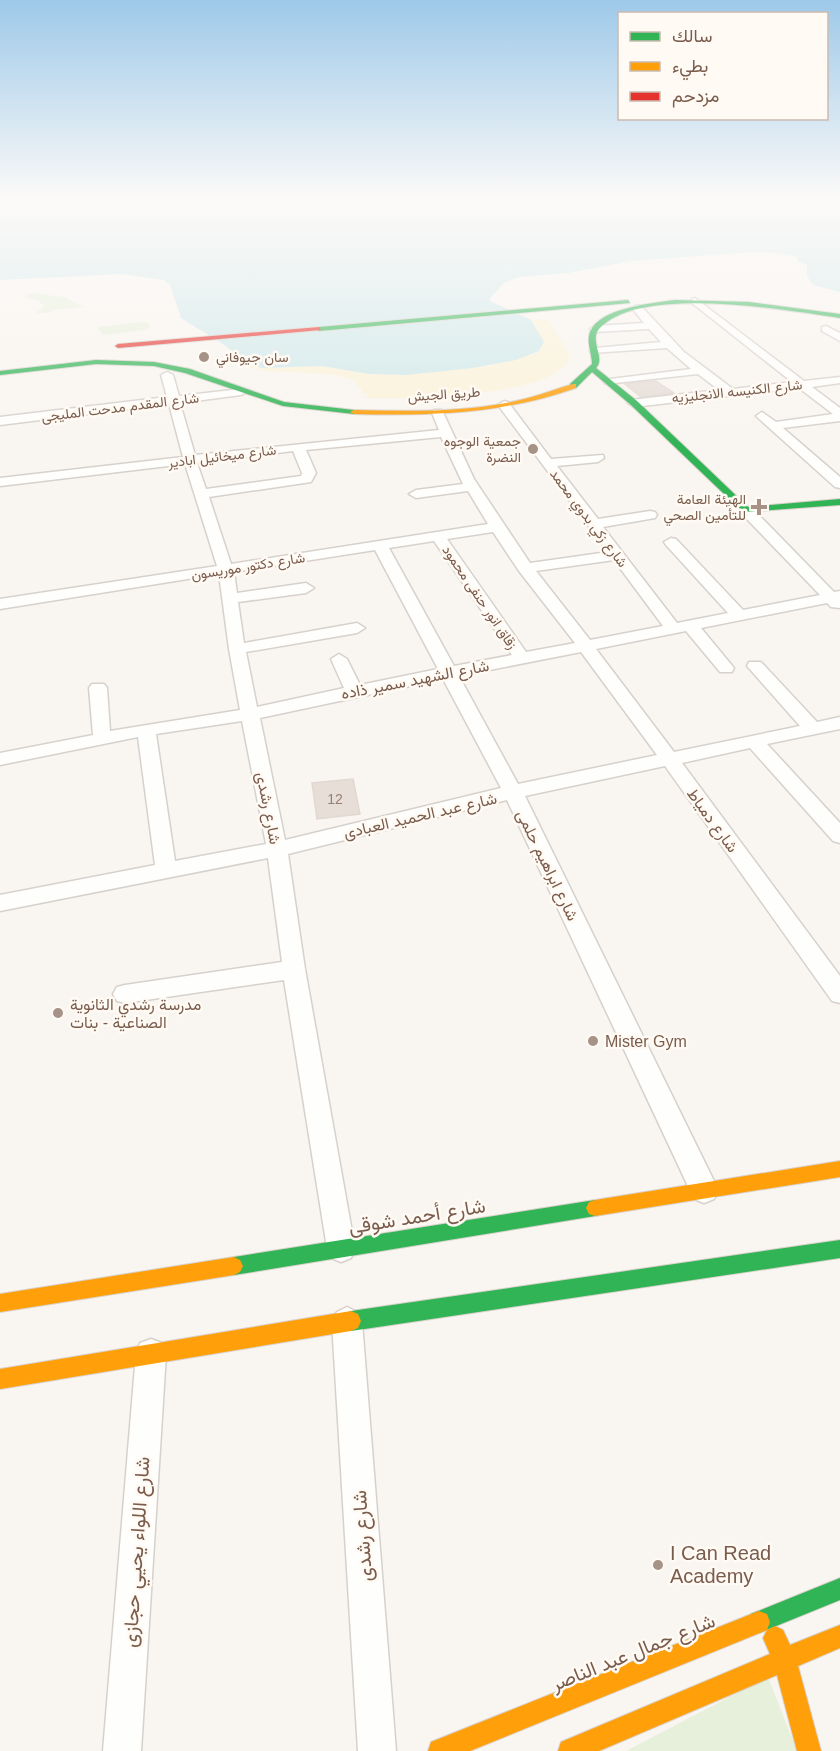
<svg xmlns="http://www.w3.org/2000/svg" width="840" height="1751" font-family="Arial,Vazirmatn,sans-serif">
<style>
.green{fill:#e7f0db}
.sand{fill:#fbf2d9}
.water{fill:#d0e8ea}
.building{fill:#e6ded7;stroke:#e2d8d2;stroke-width:1.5}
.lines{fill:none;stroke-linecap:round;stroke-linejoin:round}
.street-casing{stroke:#d7d1cb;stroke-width:3}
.fast-casing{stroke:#d9d2cb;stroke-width:2}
.slow-casing{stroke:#d9d2cb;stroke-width:2}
.jam-casing{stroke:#d9d2cb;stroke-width:2}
.street{fill:#fefefd;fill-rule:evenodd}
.fast{fill:#30b455;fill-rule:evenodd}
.slow{fill:#ff9f0a;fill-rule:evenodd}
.jam{fill:#e5322d;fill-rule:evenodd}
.poi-dot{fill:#a69286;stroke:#fffaf3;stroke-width:2}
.labels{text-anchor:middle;stroke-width:5;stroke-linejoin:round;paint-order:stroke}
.far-poi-label{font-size:14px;fill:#7a5c4d;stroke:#fffaf3;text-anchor:end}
.far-street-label{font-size:14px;fill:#7a5c4d;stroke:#fffaf3}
.number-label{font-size:14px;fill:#977e72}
.street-label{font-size:16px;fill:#7a5c4d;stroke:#fffaf3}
.poi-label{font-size:16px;fill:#7a5c4d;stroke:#fffaf3;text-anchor:start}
.near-street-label{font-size:20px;fill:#7a5c4d;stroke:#fffaf3}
.near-poi-label{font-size:20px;fill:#7a5c4d;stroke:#fffaf3;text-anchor:start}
</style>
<rect width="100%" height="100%" fill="#f9f5f0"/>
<!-- green -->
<path class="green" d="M30,293L64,297L84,307L52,310V312L33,314L42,309L44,305L37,300L24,298Z
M142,322L148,323L150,327L145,330L103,335L97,327Z
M768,1677L797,1751H626Z"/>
<!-- sand -->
<path class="sand" d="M548,319L569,354C571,397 398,399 366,398L368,394L361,393L363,389L356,387L358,384C342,367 274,377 249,367C239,362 231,354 224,346L252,366L277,368L322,366L397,375L488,366L534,354L539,351L544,342L531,320Z"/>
<!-- water -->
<path class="water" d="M0,198H840V292L813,285L807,276V265L798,261L796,256L769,252H751L632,261L568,273L519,277L504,283L490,298V301L531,320L544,342L539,351L516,360L473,368L406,375L369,374L322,366L263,368L247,364L226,346L181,318L170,285L164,280L122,274L0,280Z"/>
<!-- building -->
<path class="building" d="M656,381L674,393L641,397L625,384Z
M353,779L360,814L317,819L312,783Z"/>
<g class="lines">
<defs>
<path id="street" d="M695,298L804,381L840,377V383L812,387L840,408V421L783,428L840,477V488L835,487L756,416L762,412L776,422L833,414L799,388L634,407L628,403L630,400L719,390L698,374L606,384L604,382L610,379L691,369L667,348L591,353L590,351L595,348L661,342L649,329L595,332L590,329L595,326L644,323L632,308L637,305L641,306L684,352L733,389L792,382L692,303V299Z
M826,326L840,333V341L822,331V327Z
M167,372L173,375L179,396L241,389L247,392L241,395L180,403L195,455L439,430L432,413L434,410H442L474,479L530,563L608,552L498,405L504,401L508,402L551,459L603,455L604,458L598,462L557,466L598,519L650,511L655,512L657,515L655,518L603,527L677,623L728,613L666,545L664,542L671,538L676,539L743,610L820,595L741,513L739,510L741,507H751L834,592L840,591V608L831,607L827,603L701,628L734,668L732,672H720L686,631L596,649L674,752L800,726L747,666L749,662H761L817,722L840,717V729L767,744L840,823V843L833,841L750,748L682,763L840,976V1003L832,1001L665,766L525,796L714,1181L718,1190L714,1199L704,1203L694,1199L507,800L288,854L305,969L355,1248L351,1258L341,1262L331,1258L327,1248L284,980L125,1003L117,1001L113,994L117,987L125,985L282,962L268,858L0,911V895L155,865L138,737L0,765V753L93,735L89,688L92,684H104L107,688L110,731L240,710L229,649L219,574L0,609V599L217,566L185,464L0,486V478L183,457L169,404L0,425V417L167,397L161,375ZM441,437L463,484L416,490L409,494L416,498L468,491L488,524L231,564L209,497L311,482L316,473L306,450ZM293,451L302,473L301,476L206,489L197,463ZM493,532L519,571L575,643L526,652L447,539ZM434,541L512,655L454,666L389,548ZM375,550L438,669L360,685L347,659L339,654L331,659L344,688L257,707L246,652L357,633L365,628L357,623L244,643L238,602L306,593L314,588L306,583L237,593L234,572ZM614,560L663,626L590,640L536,571ZM581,652L657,755L518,784L459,676ZM443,679L501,788L285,840L260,718ZM242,721L266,844L175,861L156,734Z
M347,1307L357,1312L362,1322L396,1751H358L332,1322L337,1312Z
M151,1339L162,1343L166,1354L141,1751H103L136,1354L140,1343Z"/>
<path id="fast" d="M628,300L630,303L319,331L316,329L319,327Z
M675,300L749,302L840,314V318C785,310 639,284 599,329C589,341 606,358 596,368L637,401L748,507L840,499V505L743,512L631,405L592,372L576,388H570V384L592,364C592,354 586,342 590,332C599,308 653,303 675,300Z
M96,360L154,362L190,369L284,402L354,410L358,412L354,414L283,406L185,373L154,366L96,364L0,375V371Z
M595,1200L601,1202L604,1208L601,1214L595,1216L234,1275L228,1272L225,1266L228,1260L234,1257Z
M840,1240V1258L351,1331L344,1328L341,1321L344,1314L351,1311Z
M840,1578V1600L759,1633L751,1630L748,1622L751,1614Z"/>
<path id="slow" d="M573,384H576V388C503,414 430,416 354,414L350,412L354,410C409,411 466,413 520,400C538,396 555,389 573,384Z
M840,1161V1177L595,1216L589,1214L586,1208L589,1202L595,1200Z
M234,1257L240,1260L243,1266L240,1272L234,1275L0,1312V1294Z
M351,1311L358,1314L361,1321L358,1328L351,1331L0,1389V1369Z
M759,1611L767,1614L770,1622L767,1630L775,1626L783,1630L790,1645L840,1625V1648L798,1666L821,1751H797L777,1675L599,1751H558L561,1742L770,1654L763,1638L767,1630L470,1751H428L431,1742Z"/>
<path id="jam" d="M319,327L321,330L118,348L115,346L118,344Z"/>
</defs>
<!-- street casing -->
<use href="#street" class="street-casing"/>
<!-- fast casing -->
<use href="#fast" class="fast-casing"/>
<!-- slow casing -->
<use href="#slow" class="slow-casing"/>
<!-- jam casing -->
<use href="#jam" class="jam-casing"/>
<!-- street -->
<use href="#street" class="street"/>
<!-- fast -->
<use href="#fast" class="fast"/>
<!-- slow -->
<use href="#slow" class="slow"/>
<!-- jam -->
<use href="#jam" class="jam"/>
</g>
<!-- sky -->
<linearGradient id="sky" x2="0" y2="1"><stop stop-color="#9ec9e9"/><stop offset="0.45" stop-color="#fcfaf8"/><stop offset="1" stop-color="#fcfaf8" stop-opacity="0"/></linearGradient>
<rect width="840" height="443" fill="url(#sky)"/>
<!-- markers -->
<g class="poi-dot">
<circle cx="204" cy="357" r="6"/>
<circle cx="533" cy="449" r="6"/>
<path d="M756 498h6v6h6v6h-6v6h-6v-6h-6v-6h6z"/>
<circle cx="58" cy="1013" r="6"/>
<circle cx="593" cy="1041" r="6"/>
<circle cx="658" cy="1565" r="6"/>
</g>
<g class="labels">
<!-- far-poi labels -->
<g class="far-poi-label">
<text x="216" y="362" text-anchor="start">سان جيوفاني</text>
<text x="521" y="446">جمعية الوجوه<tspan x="521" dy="16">النضرة</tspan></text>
<text x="746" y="504">الهيئة العامة<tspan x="746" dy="16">للتأمين الصحي</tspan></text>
</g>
<!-- far-street labels -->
<g class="far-street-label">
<text transform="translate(737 391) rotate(-6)" y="5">شارع الكنيسه الانجليزيه</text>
<text transform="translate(444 394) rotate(-4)" y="5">طريق الجيش</text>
<text transform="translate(120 407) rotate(-7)" y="5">شارع المقدم مدحت المليجى</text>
<text transform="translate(222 456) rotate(-7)" y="5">شارع ميخائيل ابادير</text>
<text transform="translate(589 518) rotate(53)" y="5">شارع زكي بدوي محمد</text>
<text transform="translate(248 566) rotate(-9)" y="5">شارع دكتور موريسون</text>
<text transform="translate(480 597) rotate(56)" y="5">زقاق انور حنفى محمود</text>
</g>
<!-- number labels -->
<g class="number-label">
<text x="335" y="804">12</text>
</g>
<!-- street labels -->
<g class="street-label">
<text transform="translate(415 679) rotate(-11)" y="6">شارع الشهيد سمير ذاده</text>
<text transform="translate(269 808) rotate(79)" y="6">شارع رشدى</text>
<text transform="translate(420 815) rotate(-13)" y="6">شارع عبد الحميد العبادى</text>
<text transform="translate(713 820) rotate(54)" y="6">شارع دمياط</text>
<text transform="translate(548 865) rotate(64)" y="6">شارع ابراهيم حلمى</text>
</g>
<!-- poi labels -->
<g class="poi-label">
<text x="70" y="1010">مدرسة رشدي الثانوية<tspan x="70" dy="18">الصناعية - بنات</tspan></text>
<text x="605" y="1047">Mister Gym</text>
</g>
<!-- near-street labels -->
<g class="near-street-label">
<text transform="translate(417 1216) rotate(-9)" y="7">شارع أحمد شوقى</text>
<text transform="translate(362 1536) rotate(-94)" y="7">شارع رشدى</text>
<text transform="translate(136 1552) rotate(-86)" y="7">شارع اللواء يحيي حجازى</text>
<text transform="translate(633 1652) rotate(-22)" y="7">شارع جمال عبد الناصر</text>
</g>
<!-- near-poi labels -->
<g class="near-poi-label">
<text x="670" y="1560">I Can Read<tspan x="670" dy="23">Academy</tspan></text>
</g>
</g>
<!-- legend -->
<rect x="618" y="12" width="210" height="108" fill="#fffaf3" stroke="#cabbb1" stroke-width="1.5"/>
<rect x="630" y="32" width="30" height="9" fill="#30b455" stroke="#cabbb1" stroke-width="1.5"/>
<text x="672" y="42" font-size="18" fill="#7a5c4d">سالك</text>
<rect x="630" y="62" width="30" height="9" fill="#ff9f0a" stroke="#cabbb1" stroke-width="1.5"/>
<text x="672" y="72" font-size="18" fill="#7a5c4d">بطيء</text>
<rect x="630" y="92" width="30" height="9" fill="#e5322d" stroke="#cabbb1" stroke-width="1.5"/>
<text x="672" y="102" font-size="18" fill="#7a5c4d">مزدحم</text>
</svg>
